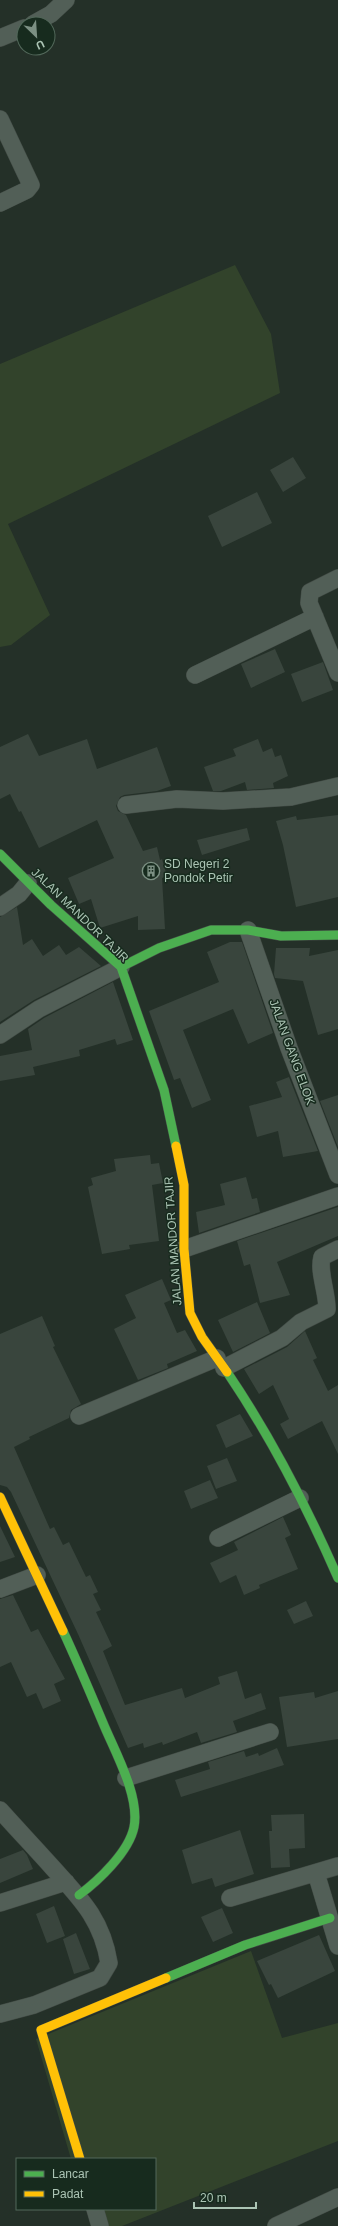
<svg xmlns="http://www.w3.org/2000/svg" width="338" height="2226" font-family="Arial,sans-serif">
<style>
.green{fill:#32432b}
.building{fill:#39453d}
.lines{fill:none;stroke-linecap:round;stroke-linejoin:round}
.street-casing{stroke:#424b45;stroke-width:18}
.fast-casing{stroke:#424b45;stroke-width:10}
.slow-casing{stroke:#424b45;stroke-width:10}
.street{stroke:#525f57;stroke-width:17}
.fast{stroke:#4caf50;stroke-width:9}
.slow{stroke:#ffc107;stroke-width:9}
.labels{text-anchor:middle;stroke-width:3;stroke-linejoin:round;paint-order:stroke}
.poi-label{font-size:12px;fill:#abc4b4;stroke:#172b1e;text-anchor:start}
.street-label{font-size:12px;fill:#abc4b4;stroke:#172b1e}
</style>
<rect width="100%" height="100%" fill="#243028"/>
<!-- green -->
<path class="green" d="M235,265L271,334L280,393L8,524L50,615L11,645L0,647V364Z
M251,1951L282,2038L338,2023V2141L122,2226H94L88,2209H155V2159H71L36,2039Z"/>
<!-- building -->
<path class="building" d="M293,457L306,478L283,492L270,470Z
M257,492L272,523L222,547L208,516Z
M275,649L285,672L251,688L241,664Z
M323,662L333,690L302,702L291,674Z
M28,734L39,756L87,739L97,769L157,747L171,786L157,791L124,795L120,797L116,806L118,811L126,815L143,851L157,847L160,860L162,859L167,876L162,878L165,929L138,930V916L100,928L91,899L79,904L68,878L114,858L97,820L39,848L21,811L19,812L10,794L0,799V747Z
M258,739L263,752L272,748L275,757L281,755L288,776L273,783L274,788L247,790L245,782L221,791H213L204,767L236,756L233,749Z
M338,815V897L296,907L283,845L276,821L296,816L297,820Z
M247,828L250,840L202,855L197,840Z
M17,907L23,945L32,939L43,956L59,945L66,955L79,947L101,966L34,1000L0,1022V917Z
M230,942H242L273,1033L248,1044L233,1009L183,1030L211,1100L192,1108L180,1078L174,1080L173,1077L149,1011L219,982L207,952Z
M276,948H310L309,956L338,950V1029L318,1035L303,981L275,978L274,974Z
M113,982L133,1040L117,1045L115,1039L79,1050L80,1056L33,1067L35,1075L0,1081V1056L32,1050L28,1029L44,1018Z
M289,1077L318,1151L283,1157L278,1131L257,1137L249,1106L282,1097L276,1082Z
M338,1095V1147L320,1101Z
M150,1155L151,1164L159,1163L163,1183L152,1185L159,1241L129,1245L130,1249L102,1254L88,1187L93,1185L91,1178L116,1171L114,1159Z
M246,1177L252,1199L257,1198L260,1212L199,1233L196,1212L225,1205L220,1184Z
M338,1207V1236L277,1262L290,1295L260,1303L250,1264L244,1266L237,1241Z
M162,1279L171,1300L164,1303L177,1333L185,1330L197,1351L167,1364L168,1368L138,1380L114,1329L136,1318L125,1295Z
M257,1302L270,1333L233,1352L218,1320Z
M42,1316L55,1346L53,1347L81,1404L71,1410L69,1418L29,1437L30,1439L14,1447L50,1529L54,1527L63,1545L69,1542L86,1577L90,1575L98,1592L93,1594L101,1610L96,1612L112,1646L103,1651L125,1705L182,1688L185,1698L220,1684L218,1677L237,1671L245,1699L261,1693L266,1709L233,1721L237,1732L201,1743L197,1732L163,1745L162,1742L144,1748L143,1743L128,1748L78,1634L11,1492L7,1487L0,1485V1334Z
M305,1331L317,1358L313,1360L328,1391L338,1385V1454L322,1421L288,1439L280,1424L289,1419L273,1385L259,1394L244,1369L287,1347Z
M240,1414L253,1436L226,1448L216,1425Z
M227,1458L237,1481L216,1489L207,1466Z
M210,1480L218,1498L191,1509L184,1491Z
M283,1517L291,1535L285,1538L298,1569L259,1585L260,1588L244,1595L236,1575L220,1583L210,1563L238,1550L234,1542Z
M0,1526L15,1557L0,1562Z
M13,1595L31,1632L38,1629L65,1679L54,1684L61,1701L43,1709L36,1693L27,1697L11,1662L0,1667V1599Z
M306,1601L313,1616L294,1624L287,1610Z
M338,1691V1739L287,1747L279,1697L314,1692L315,1698Z
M277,1748L284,1765L181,1797L175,1780L210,1769L208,1762L244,1751L246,1757L258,1753L259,1756Z
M304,1814L305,1848L289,1849L290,1867L271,1868L269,1831H272L271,1815Z
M240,1830L254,1874L215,1887L212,1878L192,1884L182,1850Z
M23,1850L27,1855L33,1869L0,1883V1859Z
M54,1906L65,1936L47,1943L36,1914Z
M222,1908L233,1933L213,1942L201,1917Z
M76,1933L90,1969L74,1974L63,1939Z
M319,1935L335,1971L278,1998L271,1984L269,1985L257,1961Z"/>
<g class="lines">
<defs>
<path id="street" d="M33,24L51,14L66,0
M0,38L24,28
M0,119L31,185L27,190L0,203
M338,578L310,592L309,603L338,673
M195,675L315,617
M126,805L177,799L223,801L291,797L338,786
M0,907L19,894L28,883
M248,930L289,1048L338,1175
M0,1035L39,1009L121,967
M184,1249L338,1196
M224,1368L282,1338L301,1322L327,1309C327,1291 318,1272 322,1257L338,1249
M79,1416L217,1358
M218,1538L300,1498
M0,1589L37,1575
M126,1778L270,1732
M0,1810C17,1829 35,1848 52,1867C80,1898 102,1919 109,1963L100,1978L34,2005L0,2014
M316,1873L338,1946
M230,1898L338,1866
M0,1903L66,1882
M95,2209L100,2226
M276,2226L338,2197"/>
<path id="fast" d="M0,854L51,905L121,967L164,1090L176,1146
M121,967L159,948L211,930H248L281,936L338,935
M227,1372C271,1437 307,1507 338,1578
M63,1631C77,1661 90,1692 103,1723C115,1752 140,1796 134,1827C129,1852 98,1881 79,1895
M166,1978L245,1945L330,1918"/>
<path id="slow" d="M176,1146L184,1185V1249L190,1313L202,1337L227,1372
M0,1497L63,1631
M80,2159L41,2030L166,1978"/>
</defs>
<!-- street casing -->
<use href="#street" class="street-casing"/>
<!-- fast casing -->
<use href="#fast" class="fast-casing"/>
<!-- slow casing -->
<use href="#slow" class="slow-casing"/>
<!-- street -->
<use href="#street" class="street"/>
<!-- fast -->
<use href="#fast" class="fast"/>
<!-- slow -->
<use href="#slow" class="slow"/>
</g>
<!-- icons -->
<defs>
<symbol id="building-ring" viewBox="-11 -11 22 22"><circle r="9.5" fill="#172b1e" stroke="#7c9083" stroke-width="1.5"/><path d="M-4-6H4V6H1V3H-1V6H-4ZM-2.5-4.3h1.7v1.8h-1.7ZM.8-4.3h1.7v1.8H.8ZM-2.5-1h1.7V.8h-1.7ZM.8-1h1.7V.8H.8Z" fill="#7c9083"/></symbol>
</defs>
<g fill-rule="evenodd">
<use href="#building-ring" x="141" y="861" width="20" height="20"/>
</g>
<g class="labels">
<!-- poi labels -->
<g class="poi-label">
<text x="164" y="868">SD Negeri 2<tspan x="164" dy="14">Pondok Petir</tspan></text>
</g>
<!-- street labels -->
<g class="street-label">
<text transform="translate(80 915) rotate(44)" y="4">JALAN MANDOR TAJIR</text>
<text transform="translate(292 1052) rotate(70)" y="4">JALAN GANG ELOK</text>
<text transform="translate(173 1241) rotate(-94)" y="4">JALAN MANDOR TAJIR</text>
</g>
</g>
<!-- legend -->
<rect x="16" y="2158" width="140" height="52" fill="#172b1e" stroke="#52685a"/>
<rect x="24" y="2171" width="20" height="6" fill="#4caf50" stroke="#52685a"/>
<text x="52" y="2178" font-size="12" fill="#abc4b4">Lancar</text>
<rect x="24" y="2191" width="20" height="6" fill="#ffc107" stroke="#52685a"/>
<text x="52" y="2198" font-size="12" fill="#abc4b4">Padat</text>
<!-- north arrow -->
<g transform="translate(36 36) rotate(155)"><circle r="19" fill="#172b1e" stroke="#52685a"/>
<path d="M0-3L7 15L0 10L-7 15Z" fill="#7c9083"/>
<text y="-6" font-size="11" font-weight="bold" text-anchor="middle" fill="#abc4b4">U</text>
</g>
<!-- scale -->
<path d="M194 2202v6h62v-6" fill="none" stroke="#abc4b4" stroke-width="2"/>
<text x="200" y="2202" font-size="12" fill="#abc4b4" stroke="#172b1e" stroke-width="3" paint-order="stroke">20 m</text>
</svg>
